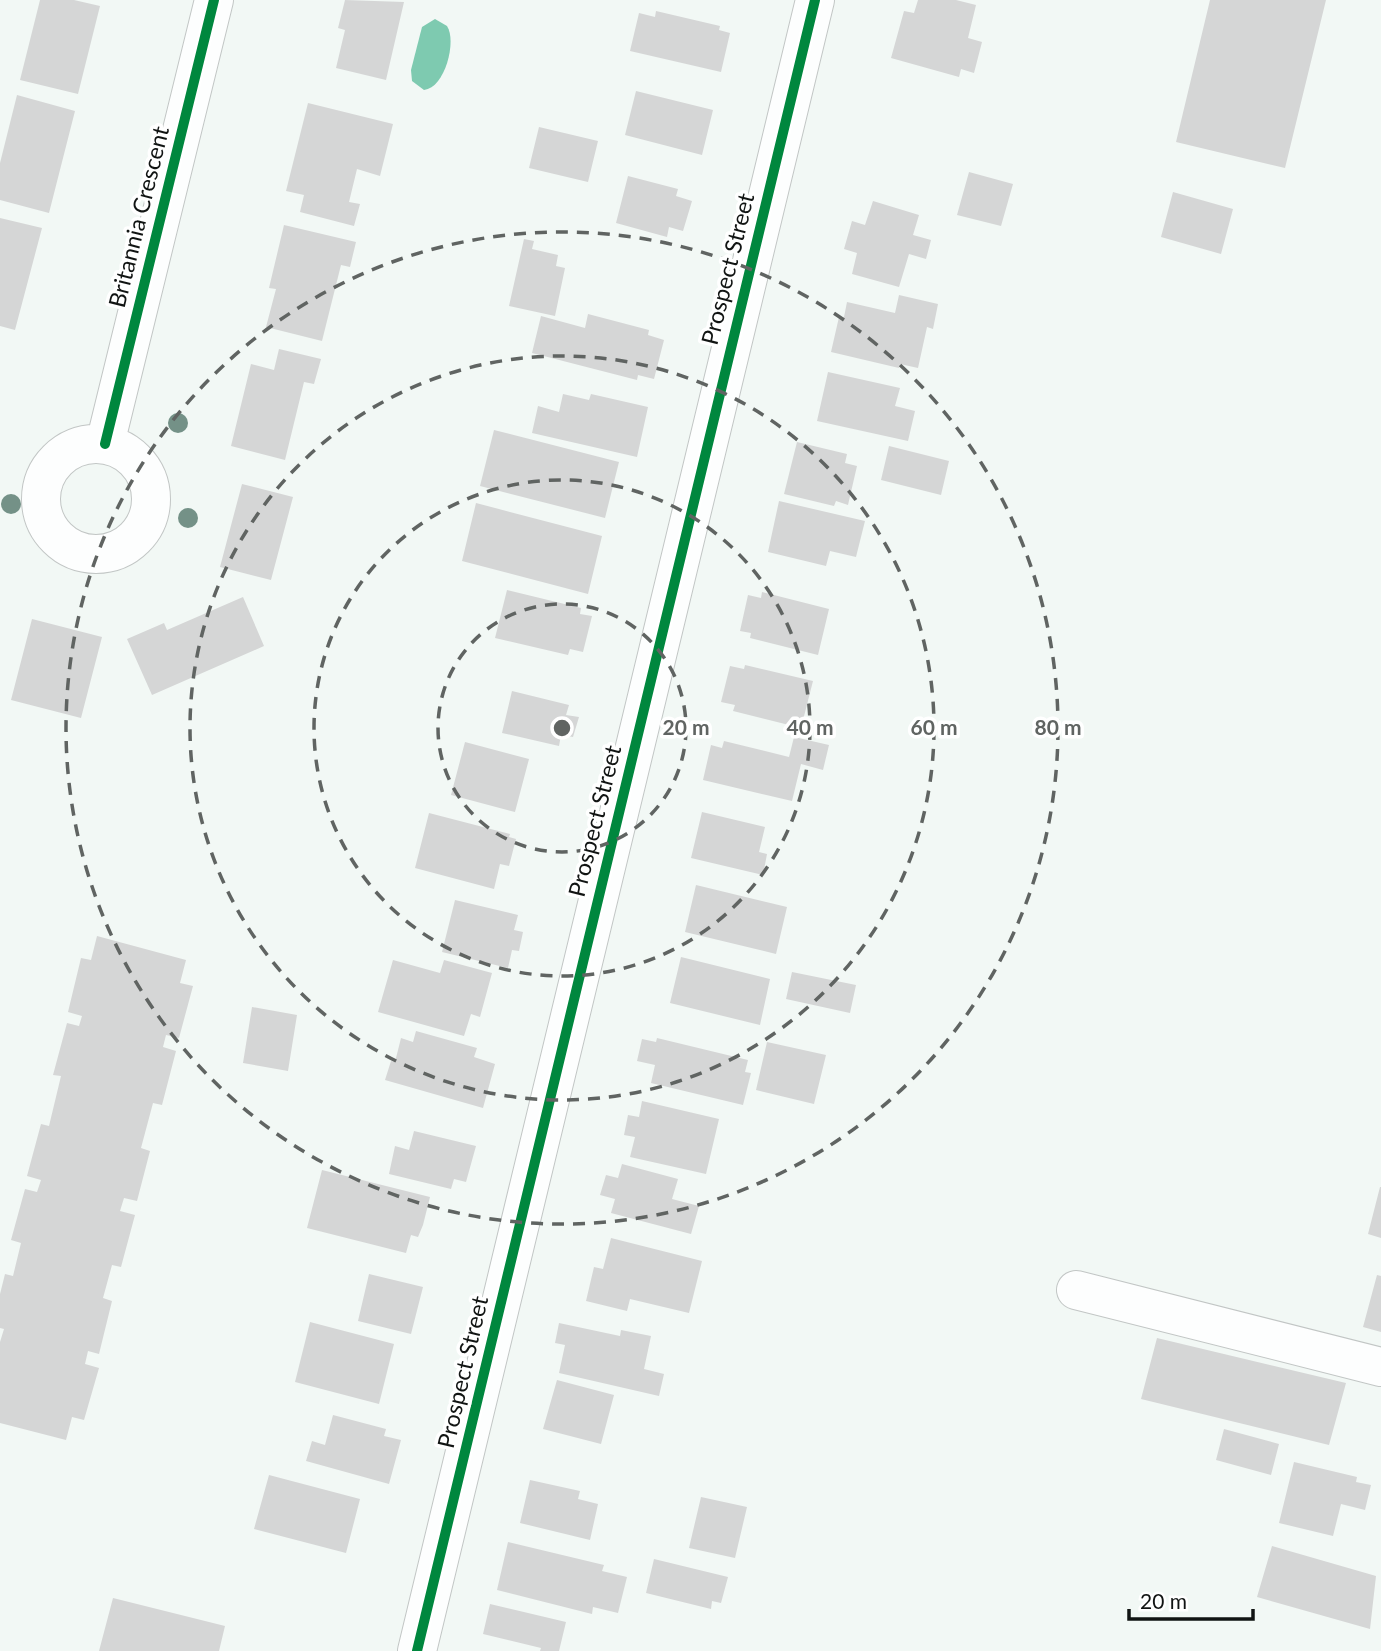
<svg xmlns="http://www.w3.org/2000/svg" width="1381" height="1651" font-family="Lato,sans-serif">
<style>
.water{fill:#7ecab0}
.building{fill:#d5d6d6}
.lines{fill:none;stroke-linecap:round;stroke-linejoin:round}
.minor-casing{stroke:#c2c6c5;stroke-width:40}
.minor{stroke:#fdfefe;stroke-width:38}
.cycleway-casing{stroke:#fff;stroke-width:15}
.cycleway{stroke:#00873e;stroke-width:10}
.tree{fill:#749187}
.ring{fill:none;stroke:#606462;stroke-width:3.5;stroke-dasharray:12 9}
.labels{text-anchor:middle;stroke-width:7;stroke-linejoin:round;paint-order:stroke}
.street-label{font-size:23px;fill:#111413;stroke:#fff}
.centre{fill:#606462;stroke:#fff;stroke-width:3.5}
.ring-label{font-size:21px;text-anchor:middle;font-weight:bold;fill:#606462;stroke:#fff;stroke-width:7;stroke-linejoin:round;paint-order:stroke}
</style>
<rect width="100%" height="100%" fill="#f2f8f5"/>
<!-- water -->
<path class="water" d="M435,19L447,26C457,41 445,88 424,90L412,81L411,70L422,27Z"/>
<!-- building -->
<path class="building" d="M40,0H74L100,6L78,94L20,80Z
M345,0L404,2L386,80L336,68L345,30L338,28Z
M918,0H956L976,5L968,38L982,42L974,73L961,69L959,77L891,58L904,11L914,13Z
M1210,0H1326L1285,168L1176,142Z
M656,11L720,26L719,30L730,33L721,72L630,51L639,13L655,17Z
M636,91L713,110L702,155L625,135Z
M17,95L75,111L49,213L0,200V163Z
M308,103L393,124L380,176L357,169L349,202L360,204L354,226L300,212L304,195L286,191Z
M539,127L598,141L588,182L529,168Z
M969,172L1013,184L1001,226L957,215Z
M628,176L678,189L676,196L692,201L683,231L669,227L667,237L616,223Z
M1173,192L1233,209L1221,254L1161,237Z
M873,201L919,215L913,235L931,240L926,259L909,254L899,287L852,274L857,253L844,249L852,221L865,225Z
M0,218L42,228L15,330L0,326Z
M284,225L356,242L350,267L341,265L322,341L266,327L276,289L269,288Z
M524,239L534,241L532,249L558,255L556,266L565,268L555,316L509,306Z
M899,295L938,304L933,329L927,327L918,368L900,364L899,368L831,352L839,317H844L847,302L895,313Z
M588,314L649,330L648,335L664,340L654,379L638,375L637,380L532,353L541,316L585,328Z
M279,349L321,359L314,384L304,382L285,460L231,446L251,364L274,370Z
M828,372L900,388L895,406L915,411L908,441L817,421Z
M563,394L589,400L591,394L648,407L637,457L532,433L538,406L559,412Z
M494,430L619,462L605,518L480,486Z
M797,442L847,454L845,463L857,466L848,505L836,501L834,506L784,494Z
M889,446L949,461L941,495L881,480Z
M242,484L293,497L271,580L220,567Z
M779,501L865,521L856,557L830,551L826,566L768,552Z
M476,503L602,536L588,594L462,561Z
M507,590L581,608L580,614L592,616L583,652L570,649L568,655L495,638Z
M762,592L829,609L818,655L750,638L751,633L740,631L748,595L761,598Z
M243,597L264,646L152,695L127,639L164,623L167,630Z
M32,619L102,637L81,718L11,700Z
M745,665L813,681L801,728L733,711L735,705L721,702L730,666L744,669Z
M512,691L569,705L566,715L579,717L573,737L561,735L559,746L502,733Z
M794,737L829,745L823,770L801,764L792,801L703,780L711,745L722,748L724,741L789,757Z
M465,742L529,759L515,812L451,795Z
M702,812L765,827L759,852L767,854L763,875L691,858Z
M429,813L510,834L509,837L516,839L509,866L500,864L494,889L415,868Z
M696,885L787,907L776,954L685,932Z
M455,900L518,915L514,930L523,932L519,951L512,950L508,968L442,952Z
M97,936L186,960L180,983L193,986L179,1038L166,1035L163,1047L176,1051L162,1105L153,1103L141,1148L150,1151L137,1201L124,1198L120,1211L135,1215L121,1267L112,1265L103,1298L112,1301L99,1354L88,1351L85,1364L99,1368L84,1420L72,1417L66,1440L0,1423V1342L4,1329L0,1328V1294L5,1274L13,1276L21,1243L11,1240L25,1189L37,1192L41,1180L27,1176L41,1124L49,1126L61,1076L53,1075L67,1023L79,1026L82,1016L68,1012L81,958L91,960Z
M681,957L770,979L760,1025L670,1003Z
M393,960L440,973L444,960L492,973L480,1017L471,1014L464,1036L378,1012Z
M792,972L856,985L850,1013L786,999Z
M252,1007L297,1015L288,1071L243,1063Z
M416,1031L477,1048L474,1057L495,1064L483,1108L385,1080L391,1061L395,1062L401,1038L413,1042Z
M657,1038L748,1060L745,1072L751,1073L743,1105L651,1083L655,1065L637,1061L642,1039L656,1042Z
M767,1042L826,1055L814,1104L756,1090Z
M642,1101L719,1119L706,1174L630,1157L635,1137L624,1135L628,1115L639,1117Z
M414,1131L476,1146L466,1182L454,1179L451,1189L389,1174L395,1146L409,1150Z
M622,1164L678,1179L672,1199L699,1206L691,1234L611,1213L615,1199L600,1195L606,1175L618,1178Z
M322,1170L430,1197L423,1225L418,1237L411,1235L406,1253L307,1228Z
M1380,1187H1381V1238L1368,1234Z
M611,1238L702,1261L689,1313L630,1299L627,1311L586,1301L594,1267L603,1269Z
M369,1274L423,1287L411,1334L358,1321Z
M1377,1275L1381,1276V1332L1363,1327Z
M310,1322L394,1344L379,1404L295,1382Z
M559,1323L620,1336L621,1330L651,1336L644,1369L664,1374L659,1396L559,1373L565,1345L555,1343Z
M1157,1338L1346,1383L1329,1445L1141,1399Z
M557,1380L614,1395L601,1444L543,1429Z
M333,1415L386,1429L384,1436L401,1440L389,1484L306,1461L312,1441L325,1445Z
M1224,1429L1279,1444L1271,1475L1216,1460Z
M1294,1462L1357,1477L1356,1482L1371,1485L1365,1510L1341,1504L1333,1536L1279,1523Z
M269,1475L360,1499L346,1553L254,1529Z
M530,1480L580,1491L578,1499L598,1504L590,1540L520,1523Z
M701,1497L747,1507L735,1558L689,1548Z
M508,1542L604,1565L602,1571L627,1577L618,1613L593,1607L592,1614L497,1590Z
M1272,1546L1376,1576L1370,1629L1257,1597Z
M654,1559L728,1577L721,1603L712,1601L711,1609L646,1593Z
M113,1598L225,1626L219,1651H99Z
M490,1604L566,1622L559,1651H540L541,1648L483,1634Z"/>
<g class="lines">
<defs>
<path id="minor" d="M41 499a55 55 0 1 1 110 0a55 55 0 1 1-110 0Z
M105,444L214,0
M1076,1290L1381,1367
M417,1651L815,0"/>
</defs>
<!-- minor casing -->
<use href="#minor" class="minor-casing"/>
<!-- minor -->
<use href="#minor" class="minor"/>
<defs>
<path id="cycleway" d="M105,444L214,0
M417,1651L815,0"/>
</defs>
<!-- cycleway casing -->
<use href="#cycleway" class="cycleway-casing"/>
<!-- cycleway -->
<use href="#cycleway" class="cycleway"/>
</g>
<!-- trees -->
<g class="tree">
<circle cx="178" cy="423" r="10"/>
<circle cx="11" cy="504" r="10"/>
<circle cx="188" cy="518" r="10"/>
</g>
<!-- distance rings -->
<g class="ring">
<circle cx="562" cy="728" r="124"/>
<circle cx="562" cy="728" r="248"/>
<circle cx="562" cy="728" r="372"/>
<circle cx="562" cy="728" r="496"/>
</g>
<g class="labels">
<!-- street labels -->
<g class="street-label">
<text transform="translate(139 217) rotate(-76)" y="8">Britannia Crescent</text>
<text transform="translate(728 269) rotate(-76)" y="8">Prospect Street</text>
<text transform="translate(595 821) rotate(-76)" y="8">Prospect Street</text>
<text transform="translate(463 1372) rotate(-77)" y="8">Prospect Street</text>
</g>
</g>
<circle cx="562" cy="728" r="10" class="centre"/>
<g class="ring-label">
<text x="686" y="735">20 m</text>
<text x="810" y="735">40 m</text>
<text x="934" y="735">60 m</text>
<text x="1058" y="735">80 m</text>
</g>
<!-- scale -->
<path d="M1129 1609v10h124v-10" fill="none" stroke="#111413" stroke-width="3.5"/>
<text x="1140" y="1609" font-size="21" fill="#111413" stroke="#ffffff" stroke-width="5" paint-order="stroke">20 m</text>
</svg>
